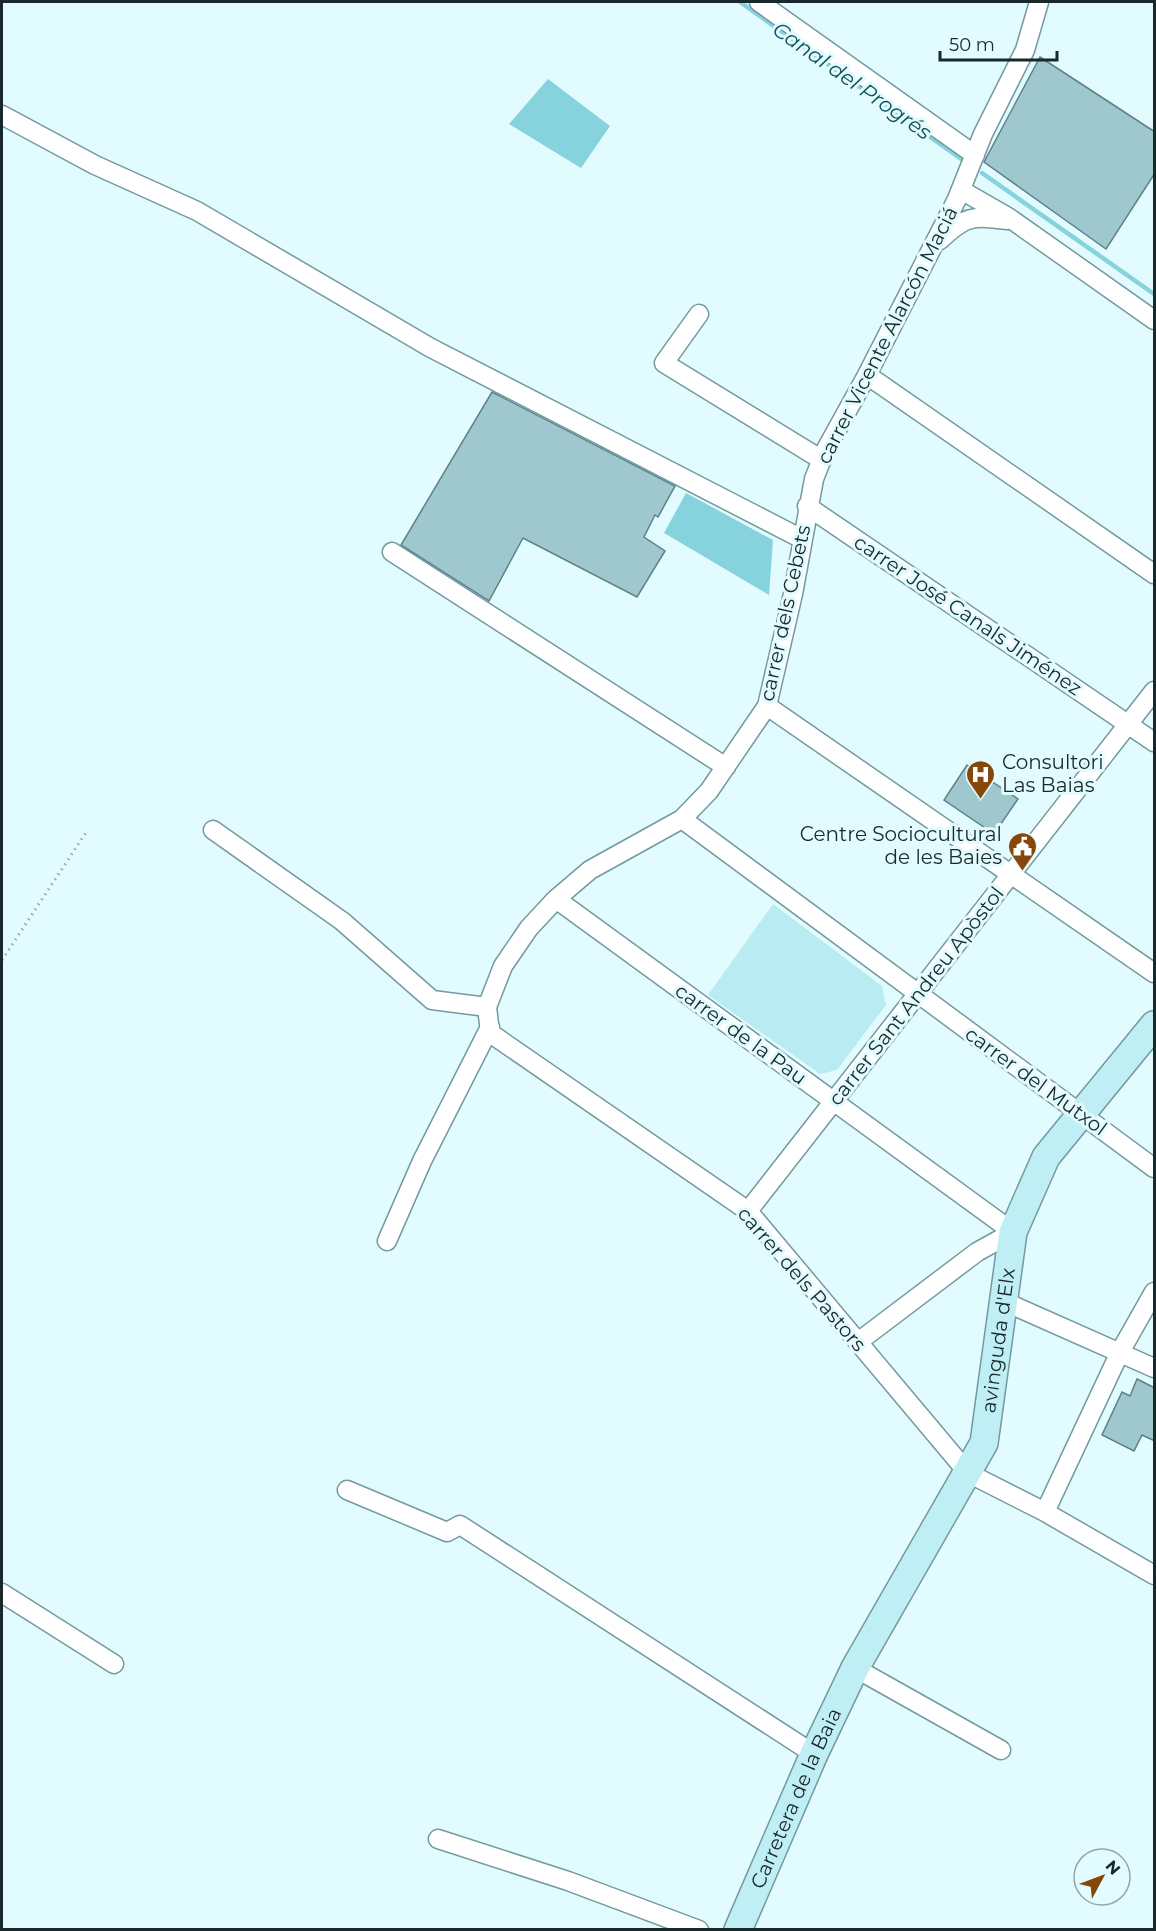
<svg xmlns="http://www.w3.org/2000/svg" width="1156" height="1931" font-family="Montserrat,sans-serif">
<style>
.green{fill:#b9ebf2}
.water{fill:#86d2dd}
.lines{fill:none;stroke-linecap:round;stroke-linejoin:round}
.stream{stroke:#86d2dd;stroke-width:4.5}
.building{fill:#9fc8ce;stroke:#5b8288;stroke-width:1.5}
.street-casing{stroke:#729aa0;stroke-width:21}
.secondary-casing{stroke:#729aa0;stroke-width:30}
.path{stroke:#95abae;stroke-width:3;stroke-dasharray:1.5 4.5;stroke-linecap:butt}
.street{stroke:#fff;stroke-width:18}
.secondary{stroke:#bfeff5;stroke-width:27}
.labels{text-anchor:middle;stroke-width:6;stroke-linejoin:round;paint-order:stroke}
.street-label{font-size:20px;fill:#18282b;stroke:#e2fbfe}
.poi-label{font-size:20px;fill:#18282b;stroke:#e2fbfe;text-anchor:start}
.water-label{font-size:21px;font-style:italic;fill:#0e525a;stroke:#e2fbfe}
</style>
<rect width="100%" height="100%" fill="#e2fbfe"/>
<!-- green -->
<path class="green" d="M773,904L882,986L886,1005L837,1070L820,1074L708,995Z"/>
<!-- water -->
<path class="water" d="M548,79L610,126L581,168L509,124Z
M686,493L773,540L769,595L664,533Z"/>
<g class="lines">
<!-- stream -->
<path class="stream" d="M740,2L964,161
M982,173L1154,294"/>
</g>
<!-- building -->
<path class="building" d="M1040,57L1155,132V173L1106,249L984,162Z
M492,392L675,486L658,517L655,515L644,537L665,551L637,597L523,538L489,601L401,545Z
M967,765L1018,799L994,834L944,800Z
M1137,1379L1155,1388V1441L1142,1435L1134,1451L1102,1435L1122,1392L1130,1396Z"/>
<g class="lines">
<defs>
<path id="street" d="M759,2L975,155
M1039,2L1025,50L983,134L957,199L867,375L825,451L814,479L793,594L767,706L709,791L682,819L590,870L556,899L529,928L503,966L487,1007L490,1033L748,1211L968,1473L1045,1512L1154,1575
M2,115L95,165L197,211L431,348L802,539
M961,190L1008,217L1154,320
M940,240C966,215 973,216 1007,220
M699,314L664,363L822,460
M867,375L1154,574
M807,506L1154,742
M392,552L726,767
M767,706L1154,973
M682,819L1154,1168
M213,830L342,921L432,1000L487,1007
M556,899L1013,1232L977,1252L858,1342
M748,1211L1154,691
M387,1241L422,1161L490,1027
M1003,1301L1154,1368
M347,1490L447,1532L460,1525L814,1754
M1045,1512L1120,1352L1154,1292
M2,1593L114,1664
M855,1668L1001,1750
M438,1839L568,1881L699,1930"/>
<g id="secondary">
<path id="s1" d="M738,1930L814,1754L855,1668L984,1443L1013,1232L1046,1157L1154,1025"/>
</g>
</defs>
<!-- street casing -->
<use href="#street" class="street-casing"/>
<!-- secondary casing -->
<use href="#secondary" class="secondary-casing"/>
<!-- path -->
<path class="path" d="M2,960L87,831"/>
<!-- street -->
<use href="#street" class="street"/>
<!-- secondary -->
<use href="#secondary" class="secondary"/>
</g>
<!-- icons -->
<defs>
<symbol id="hospital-pin" viewBox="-11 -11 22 30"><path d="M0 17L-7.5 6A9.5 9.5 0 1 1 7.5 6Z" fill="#86480a" stroke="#e2fbfe"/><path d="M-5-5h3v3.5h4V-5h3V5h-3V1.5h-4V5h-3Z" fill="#fff"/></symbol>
<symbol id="civic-pin" viewBox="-11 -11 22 30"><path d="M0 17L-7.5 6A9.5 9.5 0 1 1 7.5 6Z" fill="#86480a" stroke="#e2fbfe"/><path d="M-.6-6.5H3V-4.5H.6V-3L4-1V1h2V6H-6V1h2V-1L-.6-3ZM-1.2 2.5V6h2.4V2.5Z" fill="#fff"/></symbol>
</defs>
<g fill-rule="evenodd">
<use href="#hospital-pin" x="964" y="758" width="33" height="45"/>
<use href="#civic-pin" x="1006" y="830" width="33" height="45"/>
</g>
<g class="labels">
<!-- street labels -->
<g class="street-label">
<text transform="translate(887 335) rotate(-63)" y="7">carrer Vicente Alarcón Maciá</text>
<text transform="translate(785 613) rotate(-78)" y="7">carrer dels Cebets</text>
<text transform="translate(968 615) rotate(34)" y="7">carrer José Canals Jiménez</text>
<text transform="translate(916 996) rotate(-52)" y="7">carrer Sant Andreu Apòstol</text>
<text transform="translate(741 1034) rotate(36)" y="7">carrer de la Pau</text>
<text transform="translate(1036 1081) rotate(36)" y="7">carrer del Mutxol</text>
<text transform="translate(802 1279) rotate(49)" y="7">carrer dels Pastors</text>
<text dy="7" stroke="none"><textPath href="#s1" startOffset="650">avinguda d'Elx</textPath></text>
<text dy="7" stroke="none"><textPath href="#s1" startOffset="144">Carretera de la Baia</textPath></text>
</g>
<!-- poi labels -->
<g class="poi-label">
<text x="1002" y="769">Consultori<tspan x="1002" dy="23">Las Baias</tspan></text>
<text x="1002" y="841" text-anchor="end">Centre Sociocultural<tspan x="1002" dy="23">de les Baies</tspan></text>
</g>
<!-- water labels -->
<g class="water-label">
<text transform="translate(852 81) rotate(35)" y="7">Canal del Progrés</text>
</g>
</g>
<!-- border -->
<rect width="1156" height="1931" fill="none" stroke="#18282b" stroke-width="6"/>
<!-- north arrow -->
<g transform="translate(1102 1877) rotate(49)"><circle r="28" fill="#e2fbfe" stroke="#91a7aa" stroke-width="1.5"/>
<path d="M0-4.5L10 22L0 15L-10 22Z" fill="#86480a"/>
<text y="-9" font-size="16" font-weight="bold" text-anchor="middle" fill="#18282b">N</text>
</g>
<!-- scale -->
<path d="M940 51v9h117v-9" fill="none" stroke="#18282b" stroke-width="3"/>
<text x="949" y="51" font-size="18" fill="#18282b" stroke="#e2fbfe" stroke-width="4.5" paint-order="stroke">50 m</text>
</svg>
